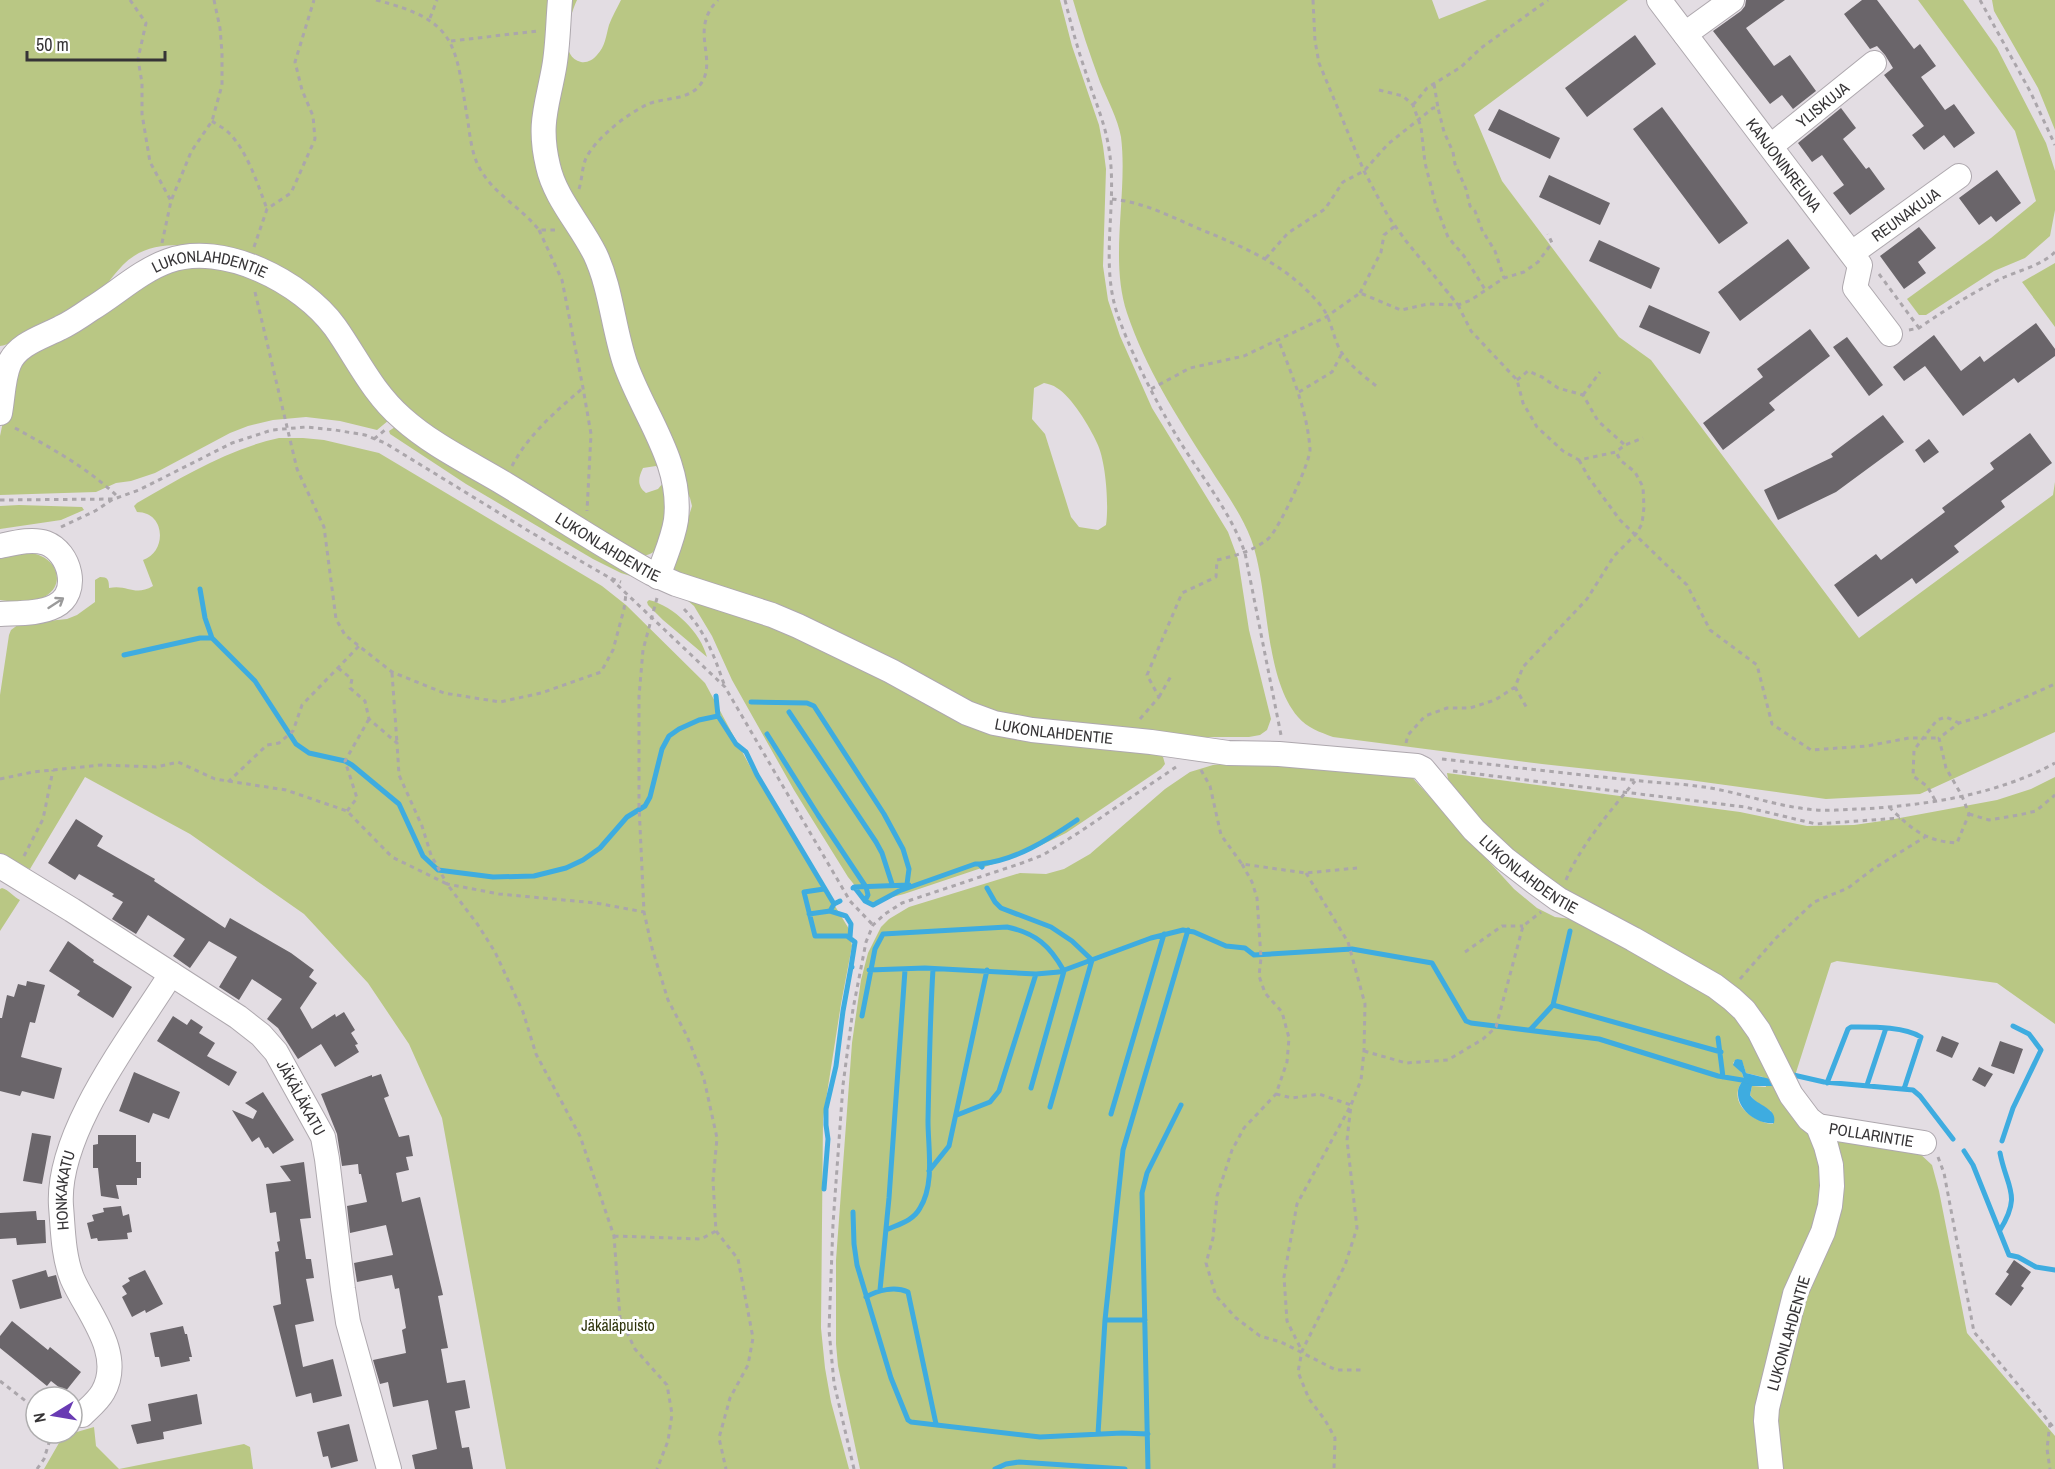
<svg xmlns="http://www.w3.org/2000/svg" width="2055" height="1469" font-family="'Archivo Narrow',sans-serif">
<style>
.green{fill:#b9c784;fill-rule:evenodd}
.water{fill:#3eace0}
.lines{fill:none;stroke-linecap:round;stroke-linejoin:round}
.stream{stroke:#3eace0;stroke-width:5}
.building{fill:#6a656a}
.minor-casing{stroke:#aea8ae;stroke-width:26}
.path{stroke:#aba6ab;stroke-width:3;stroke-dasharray:4.5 4.5;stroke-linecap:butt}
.minor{stroke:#fff;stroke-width:24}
.oneway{stroke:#9a9a9a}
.labels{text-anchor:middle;stroke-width:6;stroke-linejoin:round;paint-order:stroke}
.street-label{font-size:16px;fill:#363436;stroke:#fff}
.park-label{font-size:16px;fill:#2e340b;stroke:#fff}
</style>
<rect width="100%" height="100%" fill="#e3dde3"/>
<!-- green -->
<path class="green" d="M0,0H553C551,22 551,46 547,68C546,75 543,82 541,90C535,116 534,140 539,166C545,197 567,216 580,241C588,255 595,272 600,287C606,306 607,326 612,345C633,417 686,462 660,542C656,555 643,559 631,553L446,444C430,433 412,423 398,409C381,392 367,371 355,351C349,341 345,331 339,323C317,290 275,261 236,251C226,249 215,248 205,247C182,244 154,243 134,256C118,266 109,284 96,296C83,307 15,345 0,346ZM656,466L663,473V483L658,489L646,493C637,486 638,478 643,468Z
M567,0H577C570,15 557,57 581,62C587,63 593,60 597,55C605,47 606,36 609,25C612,17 617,8 621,0H1060L1072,46L1099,125L1103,146L1106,169L1103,266L1108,300L1120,336L1152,408L1228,532L1238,559L1249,630L1271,719L1267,730L1260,735L1249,737H1191L1000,717L671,574L692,506L690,498L681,482L561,179L552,144ZM1044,383C1048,384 1053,385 1057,388C1071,396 1090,427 1097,443C1106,461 1109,506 1106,525L1098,530L1079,527L1071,517L1045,434L1032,419L1034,388Z
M1073,0H1432L1439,19L1487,0H1628L1474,115L1502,181L1619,337L1651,360L1859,638L2053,495L2055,482V732L1920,794L1826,799L1689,780L1542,764L1333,737C1320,732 1307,728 1298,717C1263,676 1270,591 1251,539C1241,513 1223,489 1208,465C1177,417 1145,367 1127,313C1109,259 1128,193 1121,137C1118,119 1107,99 1100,82C1090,55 1081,28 1073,0Z
M1918,0H1963L1997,48L2046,143L2055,171V210L2050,236L2025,258L1994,271L1926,315H1919L1907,299L1991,238L2036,201L2015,131Z
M1992,0H2055V130L2038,88L1994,11Z
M2055,263V327L2022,282Z
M177,265L235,269L309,307L389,420L377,430L340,421L306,417L273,420L248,426L230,433L155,473L131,481L116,483L96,492L0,495V436L12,379L26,354Z
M398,425L653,583L621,573L593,559L466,484L390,434L389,431Z
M279,438H303L324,440L379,453L602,586L626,605L705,683L752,770L849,929L852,946L841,1004L823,1119L821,1328L825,1368L831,1402L849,1469H506L442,1118L409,1044L368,983L304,914L190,834L85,777L30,869L11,863L0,856V695L9,635L11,630L19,624L67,619L77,615L95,602V580L100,577C108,577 109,580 109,588C128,584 134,597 153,586L143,560C167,552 166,512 137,512L134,506L137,503C182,477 228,449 279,438Z
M19,505L82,507L84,510L61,520L0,529V506Z
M18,553C25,553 34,552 41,556C58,563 64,585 46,596C33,605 15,602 0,600V556Z
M649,600C674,606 701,633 707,657L663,620L648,605L647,602Z
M687,600L779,624L977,726L1159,754L1163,757L1165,764L1161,769L1066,833L1023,854L904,894L869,903L848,877L794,790L732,680L712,636L694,606Z
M1241,762L1409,774L1514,889L1537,908L1555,917L1579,920L1722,999L1745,1026L1811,1137L1820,1154L1824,1183L1760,1469H860L838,1366L836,1344V1260L852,1043L861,980L868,953L881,927L889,919L909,907L1020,873L1046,874L1064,869L1090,854L1165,789L1190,772L1213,765ZM1737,1059L1743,1064L1746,1073L1763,1077L1766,1087L1752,1086L1750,1095L1756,1102L1771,1111L1773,1124C1757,1123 1731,1107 1739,1087C1740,1084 1742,1082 1744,1079L1742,1073L1733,1063Z
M1447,773L1740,812L1807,826L1854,825L1889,820L1997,800L2031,789L2055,777V1024L1997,983L1837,961L1831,963L1792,1085L1764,1028L1556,889L1508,851L1449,785Z
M2,888C9,890 14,897 20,900L0,931V889Z
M1832,1138L1918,1152L1932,1165L1939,1191L1967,1333L2055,1436V1469H1777L1774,1419Z
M94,1427L96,1446L119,1469L244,1444L250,1447L253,1469H44L63,1436Z"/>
<!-- water -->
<path class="water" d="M1737,1059L1742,1060L1746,1073L1770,1079L1773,1086H1752L1750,1095C1757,1106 1778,1108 1774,1123C1758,1125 1737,1110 1738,1092C1738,1087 1741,1083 1744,1079L1742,1073L1733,1065L1735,1060Z"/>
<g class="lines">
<!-- stream -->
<path class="stream" d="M200,589L205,618L212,638
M124,655L200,638H212L255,681L296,744L309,753L345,761L352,765L399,804L423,856L438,870L493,877L534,876L566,868L583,860L600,848L627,817L645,806L650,797L662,749L669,736L679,729L699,720L718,716L736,744L746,752L757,775L834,904
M716,696L718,716
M751,702L807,703L814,706L884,814L903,849L909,869L907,884
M789,712L876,842L882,853L892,884
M767,734L818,815L866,887L868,895L865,901
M980,864C1015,861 1049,839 1077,820
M854,887L909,885
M853,888H855L865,901L873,905L899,891L975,864H979L982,867
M987,888L995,902L1001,908L1051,927L1072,941L1092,960L1050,1107
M824,889L804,892L815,936H847L855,942L851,967H852
M830,911L846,916L851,924L850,937
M809,914L830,911L834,904L840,901
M869,970L925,968L1036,974L1059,972L1151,938L1183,930L1194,932L1226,946L1245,948L1254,955L1352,949L1432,963L1466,1021L1471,1023L1599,1039L1718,1076L1748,1081
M1553,1005L1570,931
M862,1016L875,949L883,934L1007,927C1036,933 1050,946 1064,971L1031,1088
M1530,1030L1553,1005L1721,1052
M1718,1038L1723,1077
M1789,1074L1824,1082L1913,1090L1920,1096L1953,1139
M1827,1083L1848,1029L1851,1027C1871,1027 1904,1026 1921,1037L1904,1089
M1867,1085L1886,1028
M1111,1114L1164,934
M957,1115L990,1102L999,1091L1036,974
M2002,1141L2013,1108L2041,1050L2029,1034L2013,1026
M1964,1151L1973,1165L2009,1255L2018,1257L2036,1267L2055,1270
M929,1171L949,1146L987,970
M824,1189L828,1139L826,1125V1109L836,1066L843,1011L851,967
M853,1212L854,1244L857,1265L891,1378L908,1420L911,1422L1040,1437L1122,1433L1148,1434
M886,1230C899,1224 913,1221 920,1208C935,1184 928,1148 928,1121C929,1070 930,1019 933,969
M2000,1230C2022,1194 2007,1189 2000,1153
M880,1290L889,1198L905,970
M866,1297C878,1290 895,1286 908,1292L936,1424
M1105,1320H1145
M1098,1434L1105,1320L1123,1150L1188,930
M995,1469L1006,1464L1019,1462L1125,1469
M1148,1469L1142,1193L1147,1173L1181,1105"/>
</g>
<!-- building -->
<path class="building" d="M1746,0H1785L1746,28L1774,66L1790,55L1816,91L1793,109L1782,95L1770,104L1713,31L1741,11L1745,6Z
M1862,0H1877L1914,49L1920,44L1936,66L1921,77L1945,110L1954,104L1975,133L1954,148L1944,135L1924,150L1912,135L1924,126L1884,75L1893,68L1885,55L1877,46L1870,49L1844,14Z
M1635,35L1656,64L1587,117L1565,88Z
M1662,107L1748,223L1719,244L1633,129Z
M1841,108L1856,128L1843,139L1866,169L1869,167L1885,189L1850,215L1833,193L1844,185L1822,155L1812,162L1798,143Z
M1499,109L1560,138L1550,159L1488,130Z
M1997,170L2021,203L1996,222L1991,216L1979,225L1959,198Z
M1549,175L1610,203L1600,225L1539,197Z
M1919,227L1936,248L1918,262L1926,273L1904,289L1880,256Z
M1788,239L1810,268L1740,321L1718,292Z
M1599,240L1660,268L1651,289L1589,261Z
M1649,305L1710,332L1700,354L1639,327Z
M2036,323L2055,349V356L2018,383L2014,378L1963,416L1925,366L1904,381L1893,367L1934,335L1961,371L1980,356L1984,362Z
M1810,329L1830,356L1769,403L1775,410L1723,450L1703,423L1763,377L1757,369Z
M1847,337L1883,385L1869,396L1833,347Z
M1883,415L1904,442L1836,492L1778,520L1764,490L1833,457L1831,454Z
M2030,433L2052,463L2001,501L2005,507L1954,546L1959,552L1916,584L1912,578L1858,617L1834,585L1876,554L1881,560L1945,512L1942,508L1994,469L1990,463Z
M1929,439L1939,452L1924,463L1915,450Z
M76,819L103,836L97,846L155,879L154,881L225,928L230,918L291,953L314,970L309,977L317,983L300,1008L312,1029L335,1014L336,1017L344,1012L355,1030L351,1033L358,1044L355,1045L359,1052L335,1067L321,1044L298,1059L278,1028L267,1019L282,999L252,979L239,1000L219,987L237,957L209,941L190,968L173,956L185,939L148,915L136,934L112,919L123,902L112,896L114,894L79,874L75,880L48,863Z
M68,941L87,955L94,960L93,962L132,987L113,1018L77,995L80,991L49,971Z
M27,981L45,985L35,1023L30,1022L21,1057L62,1068L54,1099L22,1091L20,1096L0,1091V1018H2L7,995L14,997L18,984L26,986Z
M173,1016L187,1025L191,1019L203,1027L199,1033L215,1043L207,1056L237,1072L229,1086L157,1041Z
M1942,1036L1959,1043L1952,1058L1936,1051Z
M2000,1041L2023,1049L2014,1074L1991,1066Z
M1979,1067L1993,1074L1985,1087L1972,1080Z
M134,1072L180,1092L169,1119L153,1113L149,1123L119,1111Z
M381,1074L389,1096L384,1098L399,1137L409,1135L413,1156L406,1157L409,1170L396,1173L402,1202L420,1197L443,1295L438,1296L448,1348L441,1349L447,1383L465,1380L470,1408L455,1411L462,1448L469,1447L473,1469H415L412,1455L437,1449L428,1400L393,1407L388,1382L380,1384L373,1360L406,1353L402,1330L406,1328L399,1288L395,1289L392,1275L357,1282L354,1263L393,1255L386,1225L350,1233L347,1206L367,1202L361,1174H359L358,1164L342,1166L337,1134L321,1094L372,1075V1077Z
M263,1092L294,1140L273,1154L268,1147L265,1148L259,1137L252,1142L232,1110L253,1119L257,1111L245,1103Z
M32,1133L51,1136L42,1184L23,1181Z
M98,1135H136V1162H141V1178H137V1185H116L119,1199L101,1196L98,1168H93V1145L98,1144Z
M304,1162L311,1218L300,1219L306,1259H311L314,1278L306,1279L314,1321L295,1325L303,1367L333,1359L342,1396L313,1403L311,1393L296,1397L273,1306L281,1304L275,1252L279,1251L277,1242L280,1241L276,1212L270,1213L266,1184L291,1181L280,1166Z
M121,1206L123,1216L129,1214L132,1232L127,1233L128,1239L98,1241L97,1238L91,1239L87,1223L94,1221L92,1215L104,1212L103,1208Z
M36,1211L37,1220H45L46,1243L17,1245L16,1238L0,1239V1213Z
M2014,1260L2031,1272L2021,1286L2024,1288L2011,1306L1995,1294L2009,1274L2006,1272Z
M46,1270L48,1277L56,1275L62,1298L20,1309L12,1280Z
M145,1270L163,1304L146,1313L145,1310L132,1317L122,1297L127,1294L122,1286L130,1281L128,1278Z
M12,1321L48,1350L50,1347L81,1372L65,1392L51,1381L47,1386L0,1348V1336Z
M183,1326L185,1334H187L192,1357H189L190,1361L161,1367L159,1357H155L150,1333Z
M197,1394L202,1424L163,1432L164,1439L137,1444L131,1425L151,1421L148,1404Z
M349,1424L358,1461L331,1468L328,1456L323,1457L317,1432Z"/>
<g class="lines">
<defs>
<g id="minor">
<path d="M560,0C558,22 558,46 554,68C547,107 538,124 548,166C555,198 580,224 595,254C611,288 613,327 625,363C643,415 683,462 676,520C673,540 664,558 658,577"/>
<path id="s1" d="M1659,0L1860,265L1855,288L1890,334"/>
<path d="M1685,34L1732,0"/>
<path id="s2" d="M1771,146L1874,63"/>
<path id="s3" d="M1852,253L1959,176"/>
<path id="s4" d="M0,413C3,397 3,378 9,364C17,344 43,337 60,328C71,323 81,316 91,309C116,294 140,271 168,261C223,241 302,282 335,327C357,358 372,392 402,418C432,445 470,463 505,484C553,513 601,545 651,573L676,584L772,615L798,626L891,671L967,713L994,723L1032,730L1151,742L1228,753L1279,754L1417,766L1423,769L1474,830L1505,859L1536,883L1558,899L1633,939L1715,986L1732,999L1744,1010L1759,1031L1791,1095L1809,1119L1818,1126L1826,1146L1831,1165L1832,1186L1830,1206L1823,1232L1795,1294L1767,1408L1766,1421L1771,1469"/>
<path d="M0,546C14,543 32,538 46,543C70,552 81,593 55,606C40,614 17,613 0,614"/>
<path id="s5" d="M0,866L72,910L238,1017L261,1035L276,1052L323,1137L327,1159L343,1289L348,1322L389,1469"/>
<path id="s6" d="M1818,1126L1924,1143"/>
<path id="s7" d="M82,1415C89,1408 98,1401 103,1392C125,1353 86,1311 72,1278C63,1255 63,1229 61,1206C56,1132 133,1035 171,974"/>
</g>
</defs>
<!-- minor casing -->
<use href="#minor" class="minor-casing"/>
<!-- path -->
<path class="path" d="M130,0L146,23L138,59L142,83V114L150,162L171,201
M376,0C460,21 455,46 468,122C470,137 472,154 479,167C493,194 521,207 539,230H556
M1065,0C1071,24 1077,47 1085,70C1093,96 1105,122 1109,149C1118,204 1099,262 1118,316C1132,355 1155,400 1176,435C1199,474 1230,510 1245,553L1281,735
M1313,0L1315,41L1319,63L1364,171L1388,216L1406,241L1458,305L1446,290
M1980,0L2031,93L2055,145
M430,18L437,0
M451,41L538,31
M1434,84L1438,108
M1379,90L1403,96L1413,105L1421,127L1425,163L1436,206L1448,237L1464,256L1486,291
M1413,105L1427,88L1461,67L1481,48L1548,0
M212,121C217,125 224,128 228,132C247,150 258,185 267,209
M579,189C582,180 582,167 586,158C597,137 627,114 648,104C665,97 691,101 702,82C717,58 689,29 718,0
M1112,199C1142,202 1168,215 1195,227C1245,248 1286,263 1322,307C1332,320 1333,340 1342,353C1351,367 1366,378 1379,388
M539,230L562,280L583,388L591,434L587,511
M162,243L171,201L191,152L212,121L222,85V53L220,28L214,0
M254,247L267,209L291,193L315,139L313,116L302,90L295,62L314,0
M1266,258L1288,233L1325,209L1343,182L1364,171L1388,144L1433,108H1438L1444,132L1453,152L1455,164L1466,189L1470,206L1475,211L1482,230L1495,251L1504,278
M1879,274L1919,328
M255,292L297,469L324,527L336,619L345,635L392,672L444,693L500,702L541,693L601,672L613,650L624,609L626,594
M1360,293L1381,252L1384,235L1395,226
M1458,305L1471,331L1517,380L1523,403L1537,427L1563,451L1579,460L1616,452L1625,445L1643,438
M1909,330L1919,328C1945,310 1972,293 2000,279C2017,271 2041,266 2055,252
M1517,380L1528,371L1542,377L1558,388L1583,395L1598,421L1625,445
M1151,389L1190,368L1244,356L1326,317L1360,293L1401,310L1428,304L1458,305L1471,300L1504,278L1524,272L1538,262L1552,243L1548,234
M1299,392L1332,372L1342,353
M1583,395L1600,372
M15,428C51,448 88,468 118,497
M374,439L385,430
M1579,460L1589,478L1620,520L1687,585L1710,630L1757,665L1772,724L1811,750L1867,746L1909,738H1939
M512,466C528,435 557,410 583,388
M0,500L114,499L139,490L232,443L272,430L306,427L335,430L365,435L385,443L527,530L610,578L621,582
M61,527L95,511L113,499
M611,579L725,687L850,901L873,925
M657,598L643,650L639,696V805L644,912L652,948L668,1000L687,1036L704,1079L717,1138L713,1181L716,1231L738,1259L753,1338L748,1365L730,1398L719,1438L726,1469
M684,609C706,632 715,658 725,687
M338,668L352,679L350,688L365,701L369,719L397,743L399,775L422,826L431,855L447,884L499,894L596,903L644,912
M392,673L397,743
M1515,687L1528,710
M1159,697L1171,676
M1140,719L1159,697L1147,675L1182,593L1216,577L1217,560C1235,556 1253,551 1268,539C1278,531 1311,461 1310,449C1307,410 1292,375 1278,339
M1406,743L1408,735L1425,716L1447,708H1470L1495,700L1515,687L1523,667L1587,599L1614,556L1636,534L1642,524L1644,507L1643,487L1635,472L1620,460L1616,452
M1442,759C1506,766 1569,774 1632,780C1654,783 1675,783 1696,786C1734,790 1770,805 1807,809C1825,812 1844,809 1862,809C1927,805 1997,795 2055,763
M1201,770L1210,786L1221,835L1242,864L1306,873L1357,868
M1453,771L1745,807L1816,824L1900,818
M0,779L33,772L101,765L156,767L178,762L215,779L286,790L347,811L392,857L447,884L478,925L495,952L523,1012L536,1054L580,1136L614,1236L620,1318L635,1349L667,1385L672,1414L668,1441L657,1469
M228,782L267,745L279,743L293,731L302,705L359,646
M1935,800L1927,786L1913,776L1914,750L1937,720L1946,717L1959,723
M1889,807C1912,829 1924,841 1957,843L1969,814L1962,796L1946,768L1939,738L1959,723L1983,716L2055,684
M347,811L357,798L345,761L369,719
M1969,814L1989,820L2019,815L2036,811L2055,795
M24,856L43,819L53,770
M1242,864L1252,882L1257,898L1261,958L1259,976L1265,993L1282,1012L1289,1038L1287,1062L1276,1094L1244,1128L1232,1150L1217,1196L1213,1238L1206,1263L1216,1296L1236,1318L1260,1336L1281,1342L1336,1370H1364
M1306,873L1348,942L1365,1004L1364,1051L1361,1080L1351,1105L1347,1140L1357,1228L1345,1265L1302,1351L1298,1372L1309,1399L1325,1420L1335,1438L1334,1469
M1566,880C1580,846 1612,809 1635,781
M1465,952L1502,926H1523
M1740,979L1776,938L1814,902L1848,888L1873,869L1925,837
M1364,1051L1406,1063L1448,1060L1483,1039L1496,1027L1523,926L1541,912
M1276,1094L1292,1098L1319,1094L1351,1105L1297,1204L1284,1277L1287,1321L1302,1351
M1938,1157L1944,1173L1974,1332L2055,1429
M614,1236L701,1239L716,1231
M0,1381L36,1409
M2050,1423L2047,1449L2050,1469
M37,1469L44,1459L52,1433
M854,1469L834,1383L829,1330L833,1224L843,1085L853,1009L866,942L873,925L885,914L902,903L1022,863L1043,855L1078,833L1176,767"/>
<!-- minor -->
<use href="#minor" class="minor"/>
</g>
<!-- one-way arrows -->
<defs><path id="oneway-shaft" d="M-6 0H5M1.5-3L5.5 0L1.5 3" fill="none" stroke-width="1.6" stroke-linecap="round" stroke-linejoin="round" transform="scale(1.5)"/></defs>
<use class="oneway" href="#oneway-shaft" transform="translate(56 603) rotate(-33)"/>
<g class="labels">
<!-- street labels -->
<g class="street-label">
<text dy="6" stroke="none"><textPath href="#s2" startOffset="66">YLISKUJA</textPath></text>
<text dy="6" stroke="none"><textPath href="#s1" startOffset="207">KANJONINREUNA</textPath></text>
<text dy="6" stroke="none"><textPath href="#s3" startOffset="66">REUNAKUJA</textPath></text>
<text dy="6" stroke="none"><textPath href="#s4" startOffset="284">LUKONLAHDENTIE</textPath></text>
<text dy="6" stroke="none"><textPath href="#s4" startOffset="788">LUKONLAHDENTIE</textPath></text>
<text dy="6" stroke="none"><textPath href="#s4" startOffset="1274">LUKONLAHDENTIE</textPath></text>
<text dy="6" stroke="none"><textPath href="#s4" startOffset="1796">LUKONLAHDENTIE</textPath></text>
<text dy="6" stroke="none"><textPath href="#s5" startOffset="386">JÄKÄLÄKATU</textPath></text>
<text dy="6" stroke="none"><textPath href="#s6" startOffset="54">POLLARINTIE</textPath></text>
<text dy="6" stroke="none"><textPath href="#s7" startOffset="244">HONKAKATU</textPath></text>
<text transform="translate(1788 1333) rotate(-74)" y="6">LUKONLAHDENTIE</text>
</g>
<!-- park labels -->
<g class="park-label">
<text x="618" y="1331">Jäkäläpuisto</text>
</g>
</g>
<!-- north arrow -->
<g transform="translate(54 1415) rotate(259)"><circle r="28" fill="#ffffff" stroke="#afaeaf" stroke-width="1.5"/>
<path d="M0-4.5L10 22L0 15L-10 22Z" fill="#693bb3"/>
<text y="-9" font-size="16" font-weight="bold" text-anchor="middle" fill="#363436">N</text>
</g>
<!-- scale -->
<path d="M27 51v9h138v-9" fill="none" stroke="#363436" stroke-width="3"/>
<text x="36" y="51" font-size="18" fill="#363436" stroke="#ffffff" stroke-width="4.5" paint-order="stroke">50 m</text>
</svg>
